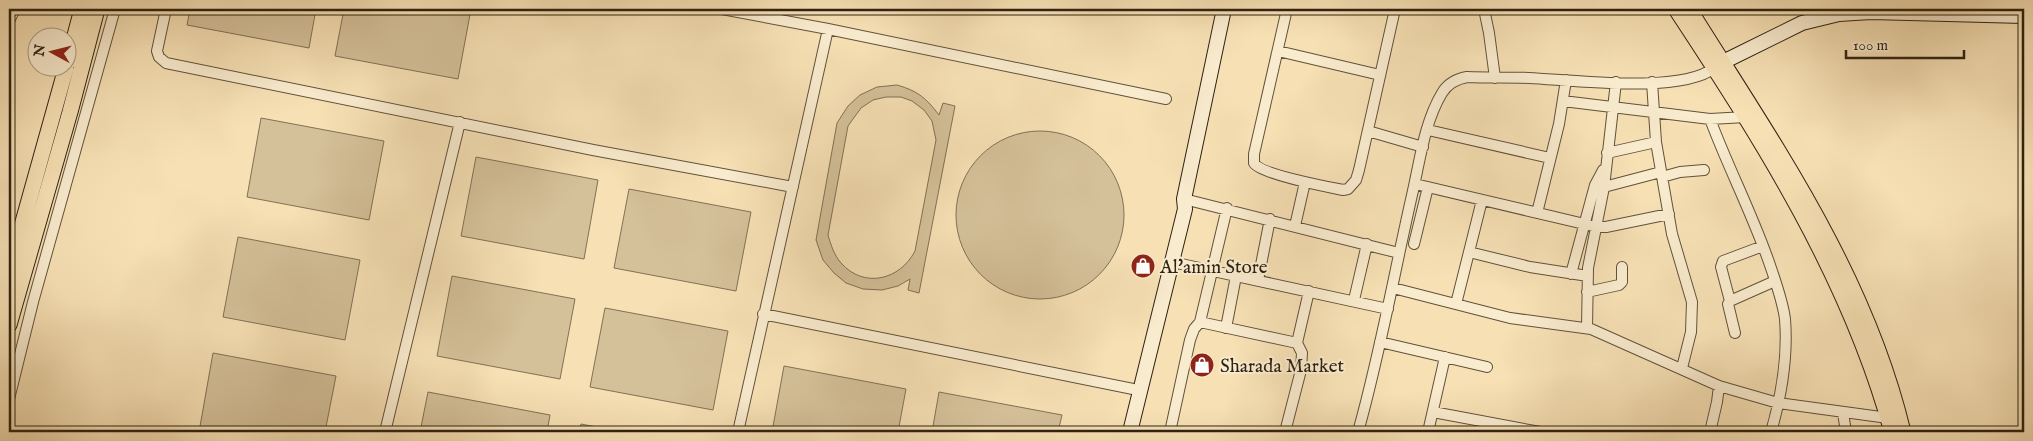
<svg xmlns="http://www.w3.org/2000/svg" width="2033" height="441" font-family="'IM FELL English',serif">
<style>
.green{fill:#d4c099;stroke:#817156;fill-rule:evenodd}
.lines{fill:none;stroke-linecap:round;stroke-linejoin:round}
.street-casing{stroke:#60523b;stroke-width:12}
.secondary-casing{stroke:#2e2213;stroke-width:16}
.primary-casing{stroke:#2e2213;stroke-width:17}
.street{stroke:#f9ebce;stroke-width:10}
.secondary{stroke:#f9ebce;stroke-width:14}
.primary{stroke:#f6e0b4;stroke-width:15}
.labels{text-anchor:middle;stroke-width:4;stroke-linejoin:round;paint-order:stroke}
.poi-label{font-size:19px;fill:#2e2213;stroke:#f9ebce;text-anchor:start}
</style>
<rect width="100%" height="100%" fill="#f6e0b4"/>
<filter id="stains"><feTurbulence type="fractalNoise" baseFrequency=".004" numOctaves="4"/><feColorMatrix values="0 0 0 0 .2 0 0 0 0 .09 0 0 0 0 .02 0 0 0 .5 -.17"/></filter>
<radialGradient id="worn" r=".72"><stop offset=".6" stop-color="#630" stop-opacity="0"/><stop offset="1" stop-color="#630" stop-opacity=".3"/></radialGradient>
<!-- green -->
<path class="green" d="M190,9H316L309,48L187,25Z
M344,9H471L458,79L335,56Z
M897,85C918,91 926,98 939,115L943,103L955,106L919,293L908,290L910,279L898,286L882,290L863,289L846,283L834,273L823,260L816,240L837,123L848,106L860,95L877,87ZM886,97H901L912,101L924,110L932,121L936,140L915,251C900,280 864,289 841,263C834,255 831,245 828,235L848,126L861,108L873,100Z
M261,118L384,141L369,220L247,197Z
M956 215a84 84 0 1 1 168 0a84 84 0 1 1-168 0Z
M476,157L598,180L584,259L461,236Z
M629,189L751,212L736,291L614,268Z
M238,237L360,260L345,340L223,317Z
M452,276L575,299L560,379L437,356Z
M605,308L728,331L713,410L590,387Z
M213,353L336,376L325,432H199Z
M784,366L906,389L898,432H772Z
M428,392L550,415L547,432H420Z
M939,392L1062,415L1058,432H932Z
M581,424L623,432H579Z"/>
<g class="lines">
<defs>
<path id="street" d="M166,9L157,51L159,57L166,63L593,150L793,187
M722,9L828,29L1166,99
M1287,9L1254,154V163C1260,174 1328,187 1343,190L1348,189L1356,180L1359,170L1395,9
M1484,9L1489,33L1495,78
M9,21L15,9
M1278,51L1380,75
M1652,82L1656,142L1672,234L1692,302L1691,332L1682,368
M1563,101L1710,119L1746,117
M1710,119C1729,170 1755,219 1772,271C1777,286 1783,303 1785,319C1788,356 1781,397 1771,432
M1428,130L1550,158
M1368,131L1423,147
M1607,153L1656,142
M1662,177L1680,172L1704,170
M1415,184L1597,227H1606L1669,214
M1604,187L1661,172
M1184,199L1399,253
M1537,213L1559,124L1566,80
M1295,226L1305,182
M1414,244L1428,187
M1469,252L1530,267L1588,276
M1172,262L1388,309
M1571,274L1595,185L1603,170
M1258,280L1270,219
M1393,288L1510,318L1591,329L1719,386L1778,403L1888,418
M1587,292L1619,285L1622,282V267
M1354,300L1367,244
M1730,301L1721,267L1723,261L1763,246
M1456,304L1482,200
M763,314L1133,389
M1200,322L1297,343L1302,353L1301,370L1285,432
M1226,328L1236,276
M1587,328L1588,268L1604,187L1616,82
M1735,333L1728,304L1730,301L1775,281
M1380,342L1487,367
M1297,343L1309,291
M9,399L33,302L115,9
M1433,412L1540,432
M1843,413L1846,432
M385,432L460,122
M738,432L828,29
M1170,432L1190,340L1194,329L1200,322L1227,208
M1358,432C1380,354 1394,274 1412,195C1420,161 1424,123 1442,93C1448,83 1456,79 1467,77C1488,78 1508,77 1529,78C1572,80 1681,94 1714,68
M1428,432L1445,357
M1710,432L1717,402L1719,386"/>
<path id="secondary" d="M1714,68L1723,62L1802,23L1839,14L1871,12L2024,16
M1130,432L1185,209L1184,199L1224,9"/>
<path id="primary" d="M1676,9C1763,141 1850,278 1892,432
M1689,9C1774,145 1865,273 1903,432
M68,62L82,9
M9,272L66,68
M9,325L70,112L97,9"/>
</defs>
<!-- street casing -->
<use href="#street" class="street-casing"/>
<!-- secondary casing -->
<use href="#secondary" class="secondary-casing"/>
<!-- primary casing -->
<use href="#primary" class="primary-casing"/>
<!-- street -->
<use href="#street" class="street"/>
<!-- secondary -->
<use href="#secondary" class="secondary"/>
<!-- primary -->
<use href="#primary" class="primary"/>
</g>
<!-- icons -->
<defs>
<symbol id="shop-disc" viewBox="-11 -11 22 22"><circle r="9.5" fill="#8f2418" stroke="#f9ebce"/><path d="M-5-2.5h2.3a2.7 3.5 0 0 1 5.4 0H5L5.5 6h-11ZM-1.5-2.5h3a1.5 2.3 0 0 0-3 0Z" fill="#fff"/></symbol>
</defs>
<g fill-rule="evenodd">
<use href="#shop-disc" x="1129" y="252" width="28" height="28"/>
<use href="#shop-disc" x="1188" y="351" width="28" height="28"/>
</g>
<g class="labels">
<!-- poi labels -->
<g class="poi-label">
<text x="1160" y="273">Al'amin Store</text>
<text x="1220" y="372">Sharada Market</text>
</g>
</g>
<!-- margin -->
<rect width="2033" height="441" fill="none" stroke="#f6e0b4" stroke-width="30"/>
<rect x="10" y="10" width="2013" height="421" fill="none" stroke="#2e2213" stroke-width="2.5"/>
<rect x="15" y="15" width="2003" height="411" fill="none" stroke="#2e2213"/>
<!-- north arrow -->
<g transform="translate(52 52) rotate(277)"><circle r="24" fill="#f9ebce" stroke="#a89b83"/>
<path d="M0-4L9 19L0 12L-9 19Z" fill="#8f2418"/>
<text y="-8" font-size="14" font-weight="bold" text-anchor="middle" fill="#2e2213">N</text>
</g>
<!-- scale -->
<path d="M1846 50v8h118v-8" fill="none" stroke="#2e2213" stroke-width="2.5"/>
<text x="1853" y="50" font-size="15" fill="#2e2213" stroke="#f9ebce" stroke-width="4" paint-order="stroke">100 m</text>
<rect width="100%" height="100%" filter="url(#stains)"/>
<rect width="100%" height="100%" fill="url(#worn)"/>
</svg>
